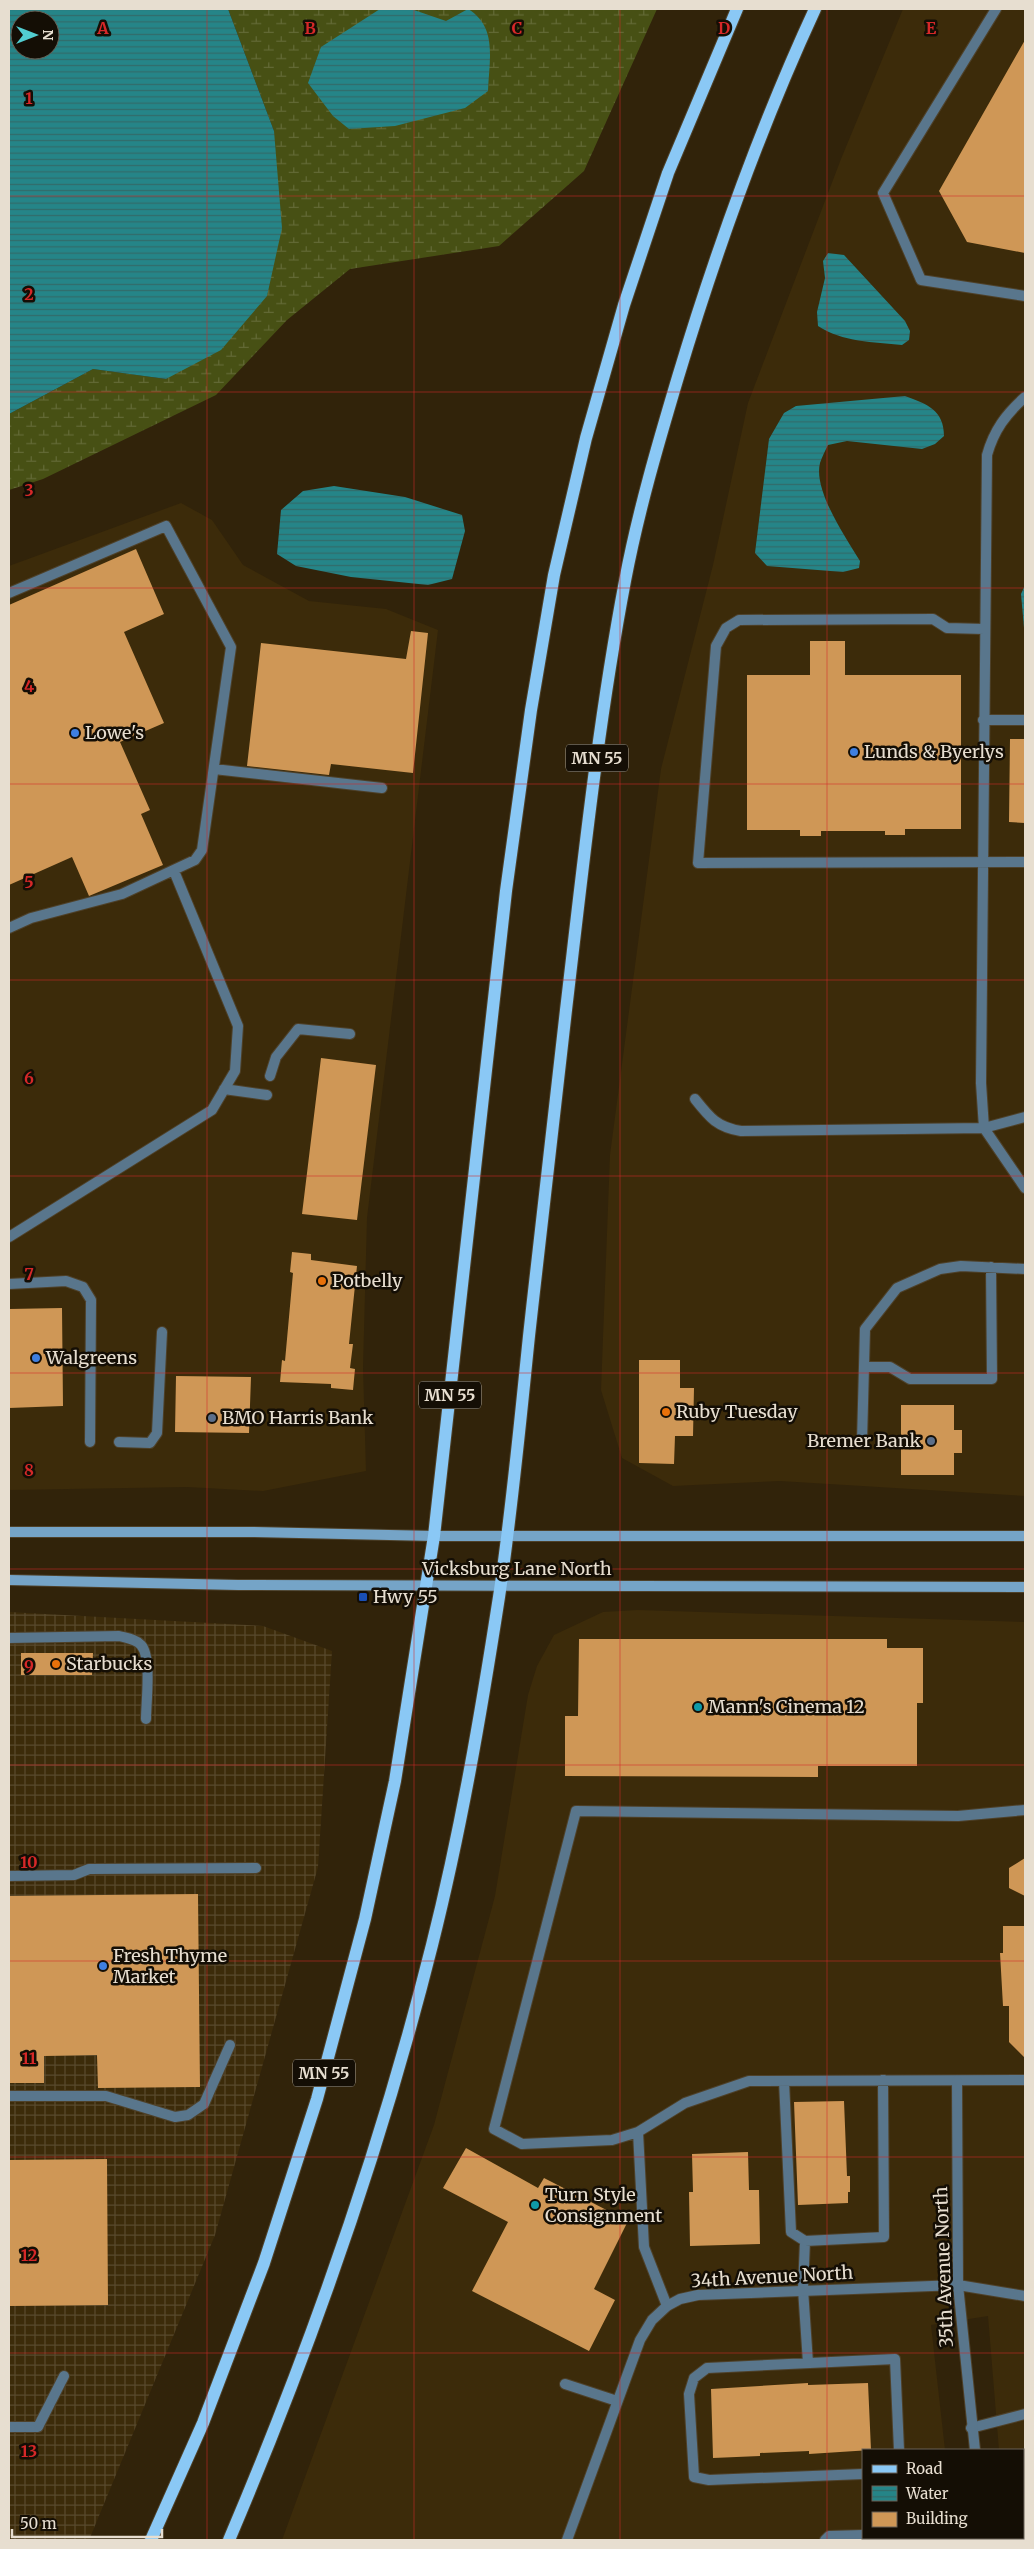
<svg xmlns="http://www.w3.org/2000/svg" width="1034" height="2549" font-family="Merriweather,serif">
<style>
.built{fill:#3c2b0a}
.industrial{fill:url(#industrial-grid)}
.wetland{fill:url(#wetland-marsh)}
.water{fill:url(#water-rules);fill-rule:evenodd}
.building{fill:#cf9756}
.lines{fill:none;stroke-linecap:round;stroke-linejoin:round}
.lane-casing{stroke:#4e412a;stroke-width:12}
.street-casing{stroke:#4e412a;stroke-width:12}
.secondary-casing{stroke:#4e412a;stroke-width:12}
.primary-casing{stroke:#4e412a;stroke-width:14}
.lane{stroke:#59768c;stroke-width:10}
.street{stroke:#59768c;stroke-width:10}
.secondary{stroke:#75a4c7;stroke-width:10}
.primary{stroke:#8ac8f5;stroke-width:12}
.grid{fill:none;stroke:#d62828;stroke-width:1;stroke-opacity:0.55}
.shop-dot{fill:#3f7fe0;stroke:#140e05;stroke-width:2}
.food-dot{fill:#e8710a;stroke:#140e05;stroke-width:2}
.service-dot{fill:#5c6f8a;stroke:#140e05;stroke-width:2}
.transit-dot{fill:#1a4fb4;stroke:#140e05;stroke-width:2}
.culture-dot{fill:#0f9aa8;stroke:#140e05;stroke-width:2}
.labels{text-anchor:middle;stroke-width:5;stroke-linejoin:round;paint-order:stroke}
.shield{fill:#140e05;stroke:#a8a093;stroke-width:1}
.shield-label{font-size:16px;font-weight:bold;fill:#e7ded0}
.poi-label{font-size:18px;fill:#e7ded0;stroke:#140e05;text-anchor:start}
.street-label{font-size:18px;fill:#e7ded0;stroke:#140e05}
.grid-label{font-size:16px;text-anchor:middle;font-weight:bold;fill:#d62828;stroke:#140e05;stroke-width:5;stroke-linejoin:round;paint-order:stroke}
</style>
<defs>
<pattern id="industrial-grid" width="8" height="8" patternUnits="userSpaceOnUse" patternTransform="scale(1.25)"><rect width="8" height="8" fill="#3c2b0a"/><path d="M0 4h8M4 0v8" fill="none" stroke="#58492d"/></pattern>
<pattern id="wetland-marsh" width="20" height="14" patternUnits="userSpaceOnUse" patternTransform="scale(1.25)"><rect width="20" height="14" fill="#475014"/><path d="M1 5h8M5 5V1M11 12h8M15 12V8" fill="none" stroke="#626935"/></pattern>
<pattern id="water-rules" width="6" height="5" patternUnits="userSpaceOnUse" patternTransform="scale(1.25)"><rect width="6" height="5" fill="#258588"/><path d="M0 2.5h6" fill="none" stroke="#326b6a"/></pattern>
</defs>
<rect width="100%" height="100%" fill="#31230a"/>
<!-- built -->
<path class="built" d="M903,9H1025V1496L780,1481L673,1486L622,1458L601,1390L610,1155L661,769L713,565L748,403L841,159Z
M181,503L212,520L243,565L309,601L386,609L438,630L367,1218L363,1368L366,1471L263,1491L187,1487L9,1490V566Z
M638,1610L1025,1622V2540H1015V2538H1023V2450H999L988,2316L931,2325L945,2450H863V2538H960L961,2540H282L434,2125L495,1896L528,1695L537,1666L554,1635L603,1612Z"/>
<!-- industrial -->
<path class="industrial" d="M9,1612L263,1626L332,1651L318,1867L215,2235L89,2540H9Z"/>
<!-- wetland -->
<path class="wetland" d="M228,9H657L584,171L499,246L350,269L287,320L216,395L43,479L9,490V414L93,369L166,379L274,131Z"/>
<!-- water -->
<path class="water" d="M9,9H228L274,131L282,228L267,296L221,350L166,379L93,369L9,414ZM20,20H50V50H20Z
M380,9H411L446,21L468,9C498,27 489,60 488,91L465,108L395,126L349,129L333,116L308,83L321,47Z
M828,253L844,255L905,321L910,331L909,340L902,345C874,342 842,342 818,326L817,312L825,278L823,261Z
M905,396C927,404 944,410 944,436L935,444L922,449L847,441L828,445C825,451 822,457 820,463C813,490 846,538 860,561L859,568L843,572L767,566L755,553L769,439L784,413L796,406Z
M334,486L405,497L462,515L465,531L452,579L428,585L351,577L296,566L277,554L281,510L303,491Z
M1025,585V639L1021,594Z"/>
<!-- building -->
<path class="building" d="M1025,40V253L967,242L939,191Z
M136,549L164,614L124,632L164,723L120,742L150,810L141,814L163,865L89,896L72,857L9,885V605Z
M411,631L428,633L413,773L331,764L329,775L247,766L261,643L406,659Z
M810,641H845V675H961V829H905V835H885V831H821V836H800V830H747V675H810Z
M1010,739H1025V823L1009,822Z
M321,1058L376,1065L357,1220L302,1214Z
M292,1252L311,1254V1260L357,1266L349,1344H353L350,1368L355,1369L353,1390L331,1388V1384L280,1382L282,1360L285,1361L293,1273L290,1272Z
M62,1308L63,1406L9,1408V1309Z
M639,1360H680V1388H694L693,1436H675L674,1464L639,1463Z
M176,1376L251,1377L249,1433L175,1432Z
M901,1405H954V1430H962V1453H954V1475H901Z
M579,1639H887V1648H923V1703H917V1766H818V1777L565,1776V1716H578Z
M21,1653H93L92,1675H21Z
M1025,1858V1896L1009,1888V1868Z
M198,1894L200,2087L98,2088L97,2055L44,2056V2083H9V1896Z
M1003,1926H1025V2058L1009,2042V2006H1003L1000,1953H1003Z
M844,2101L847,2176H850V2192H848V2203L798,2205L794,2102Z
M466,2148L538,2188L544,2178L628,2221L594,2289L615,2300L589,2351L472,2291L508,2222L443,2188Z
M748,2152L749,2190H759L760,2244L690,2246L689,2192H693L692,2154Z
M107,2159L108,2305L9,2306V2160Z
M808,2383V2385L868,2383L871,2450L809,2454V2451L760,2453V2456L713,2458L711,2389Z"/>
<g class="lines">
<defs>
<path id="lane" d="M996,9L883,193L921,280L1025,296
M1025,397C1006,414 994,430 987,455L981,1083L984,1128L1025,1188
M9,593L166,526L231,647L202,850L195,860L122,894L31,918L9,928
M984,629L947,628L933,619L739,620L726,628L716,646L698,863L1025,862
M983,720H1025
M214,769L382,788
M270,1076L276,1057L298,1029L350,1034
M224,1089L267,1095
M695,1099C710,1118 717,1127 741,1131L984,1128L1025,1117
M9,1237L212,1110L235,1071L238,1026L174,871
M9,1284L66,1281L83,1287L91,1300L90,1442
M864,1367H890L910,1379H992L991,1267
M862,1441L865,1329L897,1288L940,1269L961,1266L1025,1269
M119,1442L150,1443L157,1433L162,1332
M9,1638L119,1636C126,1638 136,1639 141,1645C152,1657 146,1702 146,1719
M9,1876L74,1875L89,1869L256,1868
M784,2081L791,2232L805,2241L803,2289L808,2363
M9,2096H106L175,2117L188,2115L204,2104L230,2045
M638,2132L685,2103L749,2081L1025,2080
M805,2241L884,2237L883,2080
M958,2285L1025,2296
M667,2306L644,2247L638,2132L612,2140L522,2144L494,2129L576,1811L958,1816L1025,1810
M565,2384L617,2401
M9,2427H38L64,2376
M971,2428L1025,2414
M863,2474L709,2480L694,2477L689,2394L694,2378L707,2368L895,2359L899,2450
M825,2540L829,2536L863,2535"/>
<path id="street" d="M957,2081L958,2285L975,2450
M990,2538V2540
M567,2540L640,2340L652,2320L667,2306L680,2299L698,2295L958,2285"/>
<path id="secondary" d="M9,1532H254L434,1536H1025
M9,1580L238,1585L1025,1587"/>
<path id="primary" d="M151,2540L203,2423L264,2263L317,2099L365,1919L395,1781L434,1536L506,891L531,710L554,575L586,438L624,305L668,173L737,9
M229,2540C311,2347 381,2148 432,1945C461,1830 481,1713 499,1597C512,1510 520,1423 529,1336C541,1227 554,1118 566,1010C583,866 598,723 625,581C638,512 658,444 678,377C716,251 760,128 815,9"/>
</defs>
<!-- lane casing -->
<use href="#lane" class="lane-casing"/>
<!-- street casing -->
<use href="#street" class="street-casing"/>
<!-- secondary casing -->
<use href="#secondary" class="secondary-casing"/>
<!-- primary casing -->
<use href="#primary" class="primary-casing"/>
<!-- lane -->
<use href="#lane" class="lane"/>
<!-- street -->
<use href="#street" class="street"/>
<!-- secondary -->
<use href="#secondary" class="secondary"/>
<!-- primary -->
<use href="#primary" class="primary"/>
</g>
<!-- grid -->
<path class="grid" d="M207,9V2540M414,9V2540M620,9V2540M827,9V2540M9,196H1025M9,392H1025M9,588H1025M9,784H1025M9,980H1025M9,1176H1025M9,1373H1025M9,1569H1025M9,1765H1025M9,1961H1025M9,2157H1025M9,2353H1025"/>
<!-- markers -->
<g class="shop-dot">
<circle cx="75" cy="733" r="5"/>
<circle cx="854" cy="752" r="5"/>
<circle cx="36" cy="1358" r="5"/>
<circle cx="103" cy="1966" r="5"/>
</g>
<g class="food-dot">
<circle cx="322" cy="1281" r="5"/>
<circle cx="666" cy="1412" r="5"/>
<circle cx="56" cy="1664" r="5"/>
</g>
<g class="service-dot">
<circle cx="212" cy="1418" r="5"/>
<circle cx="931" cy="1441" r="5"/>
</g>
<rect class="transit-dot" x="358" y="1592" width="10" height="10" rx="2.5"/>
<g class="culture-dot">
<circle cx="698" cy="1707" r="5"/>
<circle cx="535" cy="2205" r="5"/>
</g>
<g class="labels">
<!-- shield labels -->
<g class="shield">
<rect x="566" y="744.5" width="62" height="27" rx="4"/>
<rect x="419" y="1381.5" width="62" height="27" rx="4"/>
<rect x="293" y="2059.5" width="62" height="27" rx="4"/>
</g>
<g class="shield-label">
<text x="597" y="764">MN 55</text>
<text x="450" y="1401">MN 55</text>
<text x="324" y="2079">MN 55</text>
</g>
<!-- poi labels -->
<g class="poi-label">
<text x="85" y="739">Lowe's</text>
<text x="864" y="758">Lunds &amp; Byerlys</text>
<text x="332" y="1287">Potbelly</text>
<text x="46" y="1364">Walgreens</text>
<text x="676" y="1418">Ruby Tuesday</text>
<text x="222" y="1424">BMO Harris Bank</text>
<text x="921" y="1447" text-anchor="end">Bremer Bank</text>
<text x="373" y="1603">Hwy 55</text>
<text x="66" y="1670">Starbucks</text>
<text x="708" y="1713">Mann's Cinema 12</text>
<text x="113" y="1962">Fresh Thyme<tspan x="113" dy="21">Market</tspan></text>
<text x="545" y="2201">Turn Style<tspan x="545" dy="21">Consignment</tspan></text>
</g>
<!-- street labels -->
<g class="street-label">
<text x="517" y="1575">Vicksburg Lane North</text>
<text transform="translate(944 2267) rotate(-92)" y="6">35th Avenue North</text>
<text transform="translate(772 2277) rotate(-3)" y="6">34th Avenue North</text>
</g>
</g>
<g class="grid-label">
<text x="103" y="34">A</text>
<text x="310" y="34">B</text>
<text x="517" y="34">C</text>
<text x="724" y="34">D</text>
<text x="931" y="34">E</text>
<text x="29" y="104">1</text>
<text x="29" y="300">2</text>
<text x="29" y="496">3</text>
<text x="29" y="692">4</text>
<text x="29" y="888">5</text>
<text x="29" y="1084">6</text>
<text x="29" y="1280">7</text>
<text x="29" y="1476">8</text>
<text x="29" y="1672">9</text>
<text x="29" y="1868">10</text>
<text x="29" y="2064">11</text>
<text x="29" y="2261">12</text>
<text x="29" y="2457">13</text>
</g>
<!-- border -->
<rect width="1034" height="2549" fill="none" stroke="#e7ded0" stroke-width="20"/>
<!-- legend -->
<rect x="862" y="2449" width="162" height="90" fill="#140e05" stroke="#686156"/>
<rect x="872" y="2465" width="25" height="8" fill="#8ac8f5" stroke="#686156"/>
<text x="906" y="2474" font-size="15" fill="#e7ded0">Road</text>
<rect x="872" y="2486" width="25" height="15" fill="url(#water-rules)" stroke="#686156"/>
<text x="906" y="2499" font-size="15" fill="#e7ded0">Water</text>
<rect x="872" y="2512" width="25" height="15" fill="#cf9756" stroke="#686156"/>
<text x="906" y="2524" font-size="15" fill="#e7ded0">Building</text>
<!-- north arrow -->
<g transform="translate(35 35) rotate(90)"><circle r="24" fill="#140e05" stroke="#686156"/>
<path d="M0-4L9 19L0 12L-9 19Z" fill="#52cdd0"/>
<text y="-8" font-size="14" font-weight="bold" text-anchor="middle" fill="#e7ded0">N</text>
</g>
<!-- scale -->
<path d="M12 2529v8h150v-8" fill="none" stroke="#e7ded0" stroke-width="2.5"/>
<text x="20" y="2529" font-size="15" fill="#e7ded0" stroke="#140e05" stroke-width="4" paint-order="stroke">50 m</text>
</svg>
